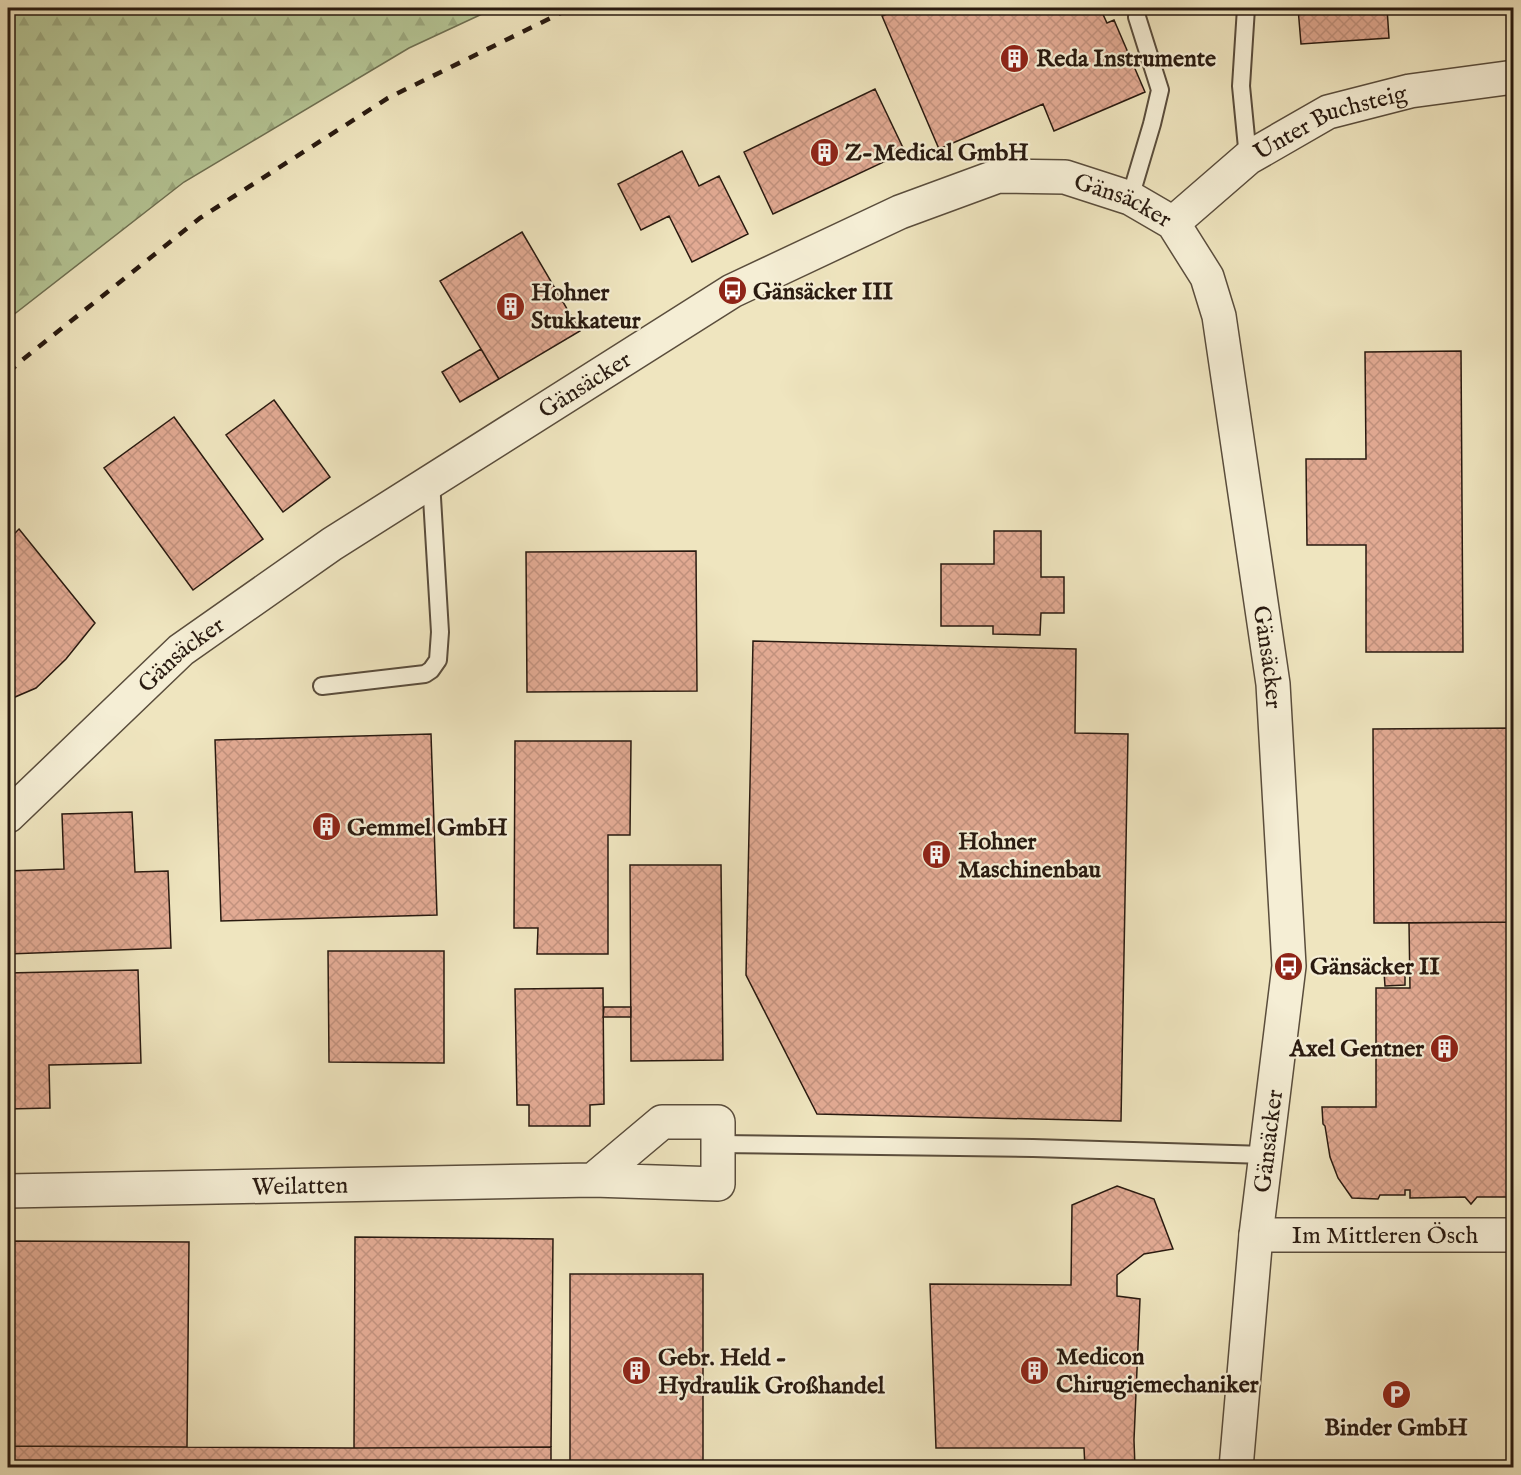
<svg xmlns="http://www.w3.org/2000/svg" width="1521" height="1475" font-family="'IM FELL English',serif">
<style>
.forest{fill:url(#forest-firs);stroke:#6f7052;stroke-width:1.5}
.building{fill:url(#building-cross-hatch);stroke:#291a10;stroke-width:1.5}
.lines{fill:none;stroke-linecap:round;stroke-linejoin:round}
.lane-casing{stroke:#5a4d3c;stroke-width:20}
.street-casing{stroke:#5a4d3c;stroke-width:36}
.lane{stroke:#f5eed5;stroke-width:16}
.street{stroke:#f5eed5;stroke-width:33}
.rail{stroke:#291a10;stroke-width:4.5;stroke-dasharray:10 10;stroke-linecap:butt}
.labels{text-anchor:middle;stroke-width:4.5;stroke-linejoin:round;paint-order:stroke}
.poi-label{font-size:24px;font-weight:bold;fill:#291a10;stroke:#f5eed5;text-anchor:start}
.street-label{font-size:24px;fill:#291a10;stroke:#f5eed5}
</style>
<defs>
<pattern id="forest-firs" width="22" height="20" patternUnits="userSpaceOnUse" patternTransform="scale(1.5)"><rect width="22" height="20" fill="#b5c595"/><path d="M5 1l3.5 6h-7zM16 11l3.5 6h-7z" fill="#9ca97f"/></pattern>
<pattern id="building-cross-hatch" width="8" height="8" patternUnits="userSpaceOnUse" patternTransform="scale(1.5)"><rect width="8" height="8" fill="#e2aa93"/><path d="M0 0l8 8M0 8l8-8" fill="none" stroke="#c2927e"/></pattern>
</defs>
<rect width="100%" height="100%" fill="#efe5bf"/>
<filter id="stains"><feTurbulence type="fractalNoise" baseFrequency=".00333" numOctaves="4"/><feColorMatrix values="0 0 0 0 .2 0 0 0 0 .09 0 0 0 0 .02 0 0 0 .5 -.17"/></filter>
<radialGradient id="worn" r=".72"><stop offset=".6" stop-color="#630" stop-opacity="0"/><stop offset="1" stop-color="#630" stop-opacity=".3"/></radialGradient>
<!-- forest -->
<path class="forest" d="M8,8H495L409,48L184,182L8,319Z"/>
<!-- building -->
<path class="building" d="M902,8H1078L1080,12L1089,8H1100L1107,23L1114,20L1145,92L1054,131L1043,104L939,149L882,16Z
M1298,8H1387L1389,38L1301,44Z
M875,89L905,152L773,214L744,152Z
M682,151L699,186L719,176L748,234L692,262L669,216L641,230L618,184Z
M522,232L580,331L499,379L440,281Z
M481,349L499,379L460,402L442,372Z
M1461,351L1463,652H1366V545H1307L1306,459H1366L1365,352Z
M274,400L330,477L283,512L226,435Z
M174,417L263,539L193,590L104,468Z
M19,529L95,623L66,659L36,688L8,700V540Z
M994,531H1041V577H1064V613H1041L1040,635L993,634V626H941V564H994Z
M696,551L697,691L527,692L526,552Z
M753,641L1076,649L1075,733L1128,734L1121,1121L817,1114L746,975Z
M1514,728V922L1374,923L1373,729Z
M431,734L437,915L221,921L215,740Z
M515,741H631L630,835H608V954H537L538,928H514Z
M132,812L135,872L168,871L171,948L8,954V871L64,869L62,814Z
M630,865H721L723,1060L631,1061Z
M1514,922V1197H1477L1471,1204L1465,1197L1410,1198V1190H1405V1195H1380L1378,1199L1352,1198L1338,1178L1330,1157L1325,1126L1323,1124L1322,1107H1376V988H1410L1409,923Z
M328,951H444V1063L329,1062Z
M138,970L141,1063L49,1065L50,1108L8,1109V973Z
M1405,971V985L1385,986L1384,972Z
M603,988L604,1104L590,1105V1126H529V1105H517L515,989Z
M604,1007H631V1017H603Z
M1117,1186L1154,1199L1173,1249L1144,1254L1117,1275V1296L1140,1299L1134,1440L1135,1468H1085L1084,1448H936L930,1284L1071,1285L1072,1205Z
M355,1237L553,1239L551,1447L354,1448Z
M8,1241L189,1242L187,1447L8,1446Z
M570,1274H703V1468H570Z
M8,1446L354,1448L551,1447V1468H8Z"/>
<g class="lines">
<defs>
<path id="lane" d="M1246,8L1241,86L1248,158
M1130,198L1152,124L1160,90L1137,17
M322,686L425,674L431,670L438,660L440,632L431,481
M718,1144L1033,1148L1266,1155"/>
<g id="street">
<path id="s1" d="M1173,223L1248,158L1328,112L1410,91L1514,77"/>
<path id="s2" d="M8,816L181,650L332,544L732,291L900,212L998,176L1065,177L1130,198L1173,223L1207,277L1219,316L1273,684L1289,966L1256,1235L1236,1468"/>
<path id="s3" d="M8,1191L593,1180L718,1184V1122H662L593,1180"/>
<path id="s4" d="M1256,1235H1514"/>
</g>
</defs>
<!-- lane casing -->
<use href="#lane" class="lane-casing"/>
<!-- street casing -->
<use href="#street" class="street-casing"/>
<!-- lane -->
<use href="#lane" class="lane"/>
<!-- street -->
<use href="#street" class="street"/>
<!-- rail -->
<path class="rail" d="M8,373L21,361L200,218L388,98L571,8"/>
</g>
<!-- icons -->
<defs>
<symbol id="building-disc" viewBox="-11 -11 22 22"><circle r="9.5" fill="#8f2418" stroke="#f5eed5"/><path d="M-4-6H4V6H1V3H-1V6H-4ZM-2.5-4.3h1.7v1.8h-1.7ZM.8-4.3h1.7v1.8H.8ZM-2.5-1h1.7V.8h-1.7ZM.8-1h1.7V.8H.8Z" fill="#fff"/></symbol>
<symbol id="bus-disc" viewBox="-11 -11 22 22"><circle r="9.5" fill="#8f2418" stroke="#f5eed5"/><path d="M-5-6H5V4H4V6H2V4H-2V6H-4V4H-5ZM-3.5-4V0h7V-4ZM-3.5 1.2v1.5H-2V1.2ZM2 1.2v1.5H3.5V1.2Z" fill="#fff"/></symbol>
<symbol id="parking-disc" viewBox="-11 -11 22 22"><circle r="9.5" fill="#8f2418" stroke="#f5eed5"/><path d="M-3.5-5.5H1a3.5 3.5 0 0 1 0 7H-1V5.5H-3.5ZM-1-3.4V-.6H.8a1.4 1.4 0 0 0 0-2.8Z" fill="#fff"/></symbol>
</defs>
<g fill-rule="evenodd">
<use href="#building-disc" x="998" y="42" width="33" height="33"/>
<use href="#building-disc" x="808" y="136" width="33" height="33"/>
<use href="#bus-disc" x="716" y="274" width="33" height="33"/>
<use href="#building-disc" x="494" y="290" width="33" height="33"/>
<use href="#building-disc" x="310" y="810" width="33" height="33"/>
<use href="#building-disc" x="920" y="838" width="33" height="33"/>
<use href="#bus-disc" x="1272" y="950" width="33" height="33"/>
<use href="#building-disc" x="1428" y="1032" width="33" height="33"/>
<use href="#building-disc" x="1018" y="1354" width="33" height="33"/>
<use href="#building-disc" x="620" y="1354" width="33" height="33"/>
<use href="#parking-disc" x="1380" y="1378" width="33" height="33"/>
</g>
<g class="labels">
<!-- poi labels -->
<g class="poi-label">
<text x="1036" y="66">Reda Instrumente</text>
<text x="845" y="160">Z-Medical GmbH</text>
<text x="753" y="299">Gänsäcker III</text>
<text x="531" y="300">Hohner<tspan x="531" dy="28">Stukkateur</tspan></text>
<text x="347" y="835">Gemmel GmbH</text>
<text x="958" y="849">Hohner<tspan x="958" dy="28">Maschinenbau</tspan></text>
<text x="1310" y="974">Gänsäcker II</text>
<text x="1424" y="1056" text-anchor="end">Axel Gentner</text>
<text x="1056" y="1364">Medicon<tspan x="1056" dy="28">Chirugiemechaniker</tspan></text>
<text x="658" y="1365">Gebr. Held -<tspan x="658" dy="28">Hydraulik Großhandel</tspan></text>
<text x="1396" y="1435" text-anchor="middle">Binder GmbH</text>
</g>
<!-- street labels -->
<g class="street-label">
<text dy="8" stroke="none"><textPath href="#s1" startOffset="190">Unter Buchsteig</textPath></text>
<text dy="8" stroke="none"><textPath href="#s2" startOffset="1317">Gänsäcker</textPath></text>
<text dy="8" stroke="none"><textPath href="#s2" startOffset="723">Gänsäcker</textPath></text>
<text dy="8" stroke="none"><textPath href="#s2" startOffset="237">Gänsäcker</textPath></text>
<text dy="8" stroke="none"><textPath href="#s2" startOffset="1822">Gänsäcker</textPath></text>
<text transform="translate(1268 1141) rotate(-83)" y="8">Gänsäcker</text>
<text dy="8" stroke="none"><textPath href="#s3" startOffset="292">Weilatten</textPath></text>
<text dy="8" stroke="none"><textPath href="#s4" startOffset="129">Im Mittleren Ösch</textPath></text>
</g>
</g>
<!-- margin -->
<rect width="1521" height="1475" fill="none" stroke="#efe5bf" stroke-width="30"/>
<rect x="9" y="9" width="1503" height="1457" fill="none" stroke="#291a10" stroke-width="3"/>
<rect x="15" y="15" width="1491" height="1445" fill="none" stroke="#291a10" stroke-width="1.5"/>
<rect width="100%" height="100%" filter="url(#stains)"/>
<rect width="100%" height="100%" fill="url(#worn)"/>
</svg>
